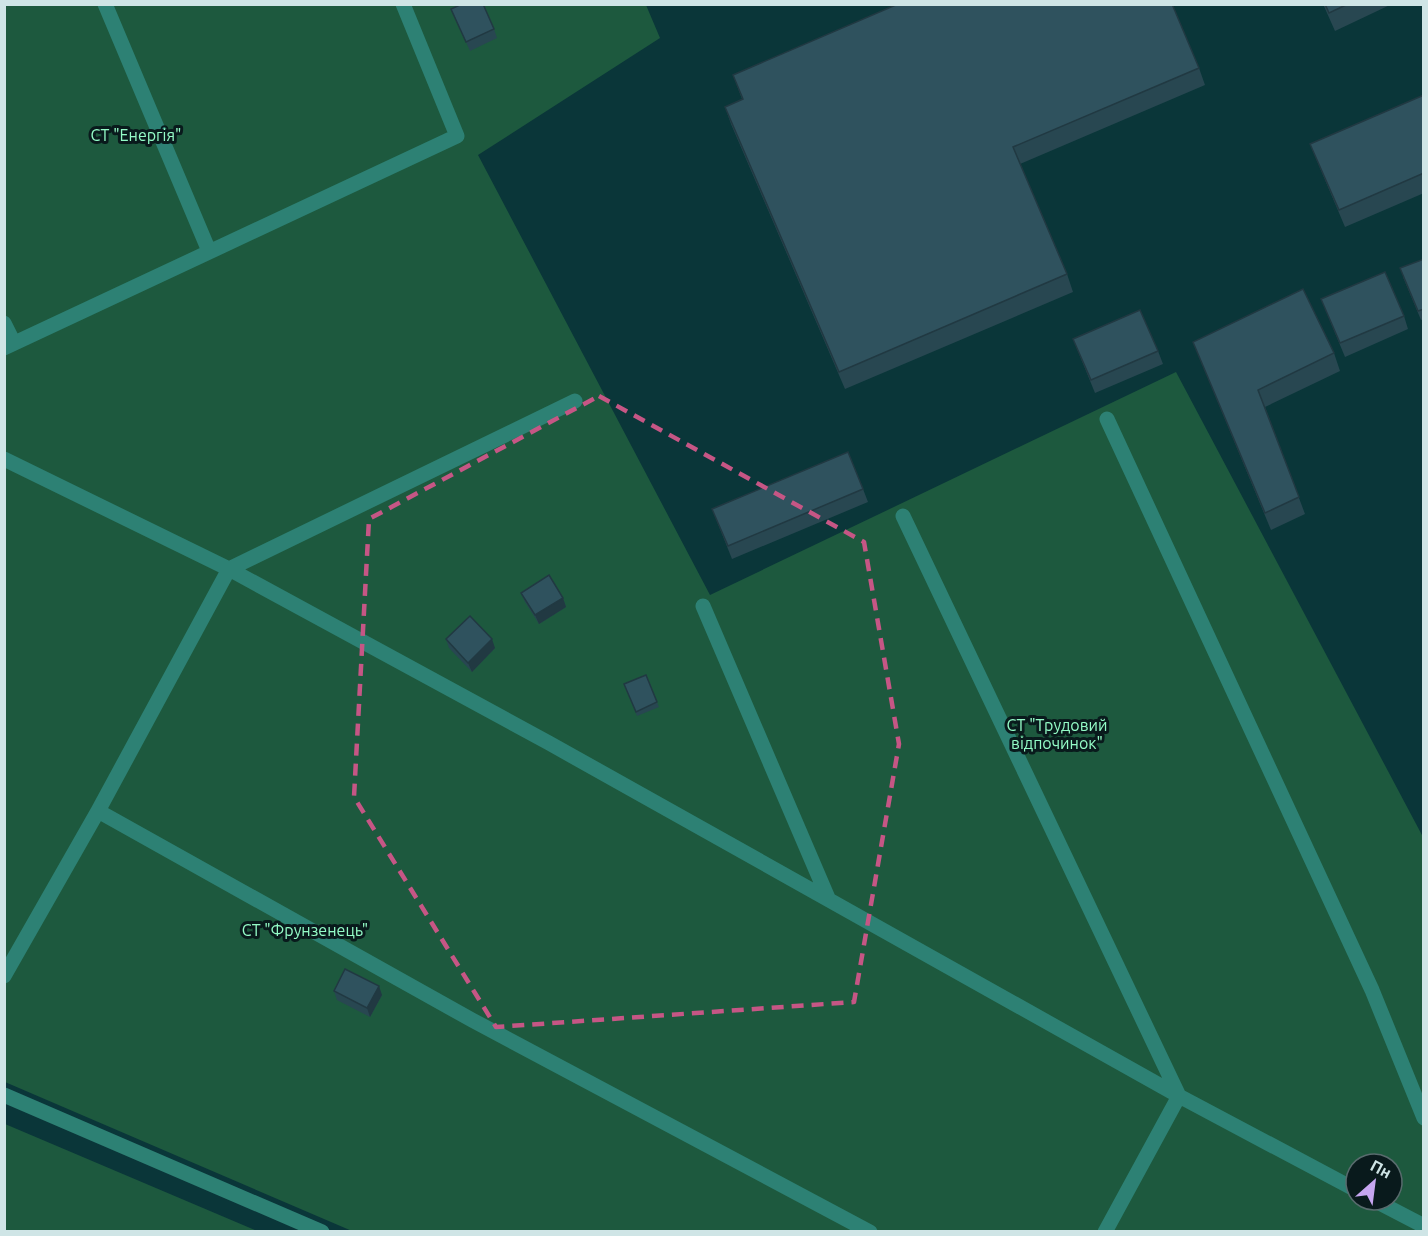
<svg xmlns="http://www.w3.org/2000/svg" width="1428" height="1236" font-family="Ubuntu,sans-serif">
<style>
.green{fill:#1d593e;fill-rule:evenodd}
.lines{fill:none;stroke-linecap:round;stroke-linejoin:round}
.minor{stroke:#2d8174;stroke-width:15}
.wall{fill:#284751}
.shaded-wall{fill:#213942}
.building{fill:#2f525e;stroke:#213942;stroke-width:1.5}
.marked{fill:none;stroke:#c65685;stroke-width:4.5;stroke-dasharray:12 8;stroke-linejoin:round}
.labels{text-anchor:middle;stroke-width:6;stroke-linejoin:round;paint-order:stroke}
.park-label{font-size:16px;fill:#94fcc7;stroke:#091a1c}
</style>
<rect width="100%" height="100%" fill="#0a3639"/>
<!-- green -->
<path class="green" d="M4,5H646L660,38L478,155L710,595L1176,372L1423,837V1231H352L5,1082ZM1356,1164H1392V1200H1356Z
M4,1124H5L257,1231H5Z"/>
<g class="lines">
<!-- minor -->
<path class="minor" d="M105,4L209,251
M4,323L14,343
M4,348L457,136L403,4
M1107,419L1372,990L1424,1118
M4,459L229,569L549,743L1179,1096L1356,1190
M903,516L1179,1096L1105,1232
M703,606L828,898
M98,811L472,1020L870,1232
M4,976L98,811L229,569L575,401
M4,1095L322,1232
M1374,1200L1424,1226"/>
</g>
<!-- wall -->
<path class="wall" d="M1323,4H1392L1335,31Z
M451,9L494,29L497,38L470,51Z
M1199,68L1205,85L1020,164L1067,274L1073,292L845,389L731,124L725,107L742,99L733,75Z
M1424,95V193L1345,227L1317,161L1310,144Z
M1424,259V319L1421,320L1403,277Z
M1321,299L1404,316L1408,329L1345,357Z
M1073,339L1158,351L1163,364L1095,393Z
M1193,342L1334,353L1340,371L1265,407L1305,514L1271,530L1200,359Z
M863,489L868,502L732,559L712,509Z
M521,593L563,598L566,607L539,624L525,602Z
M446,639L495,648L472,672L449,648Z
M646,675L659,707L637,716L624,684Z
M334,991L382,995L370,1017L337,1000Z"/>
<!-- shaded-wall -->
<path class="shaded-wall" d="M563,598L566,607L539,624L535,615Z
M492,639L495,648L472,672L468,663Z
M379,986L382,995L370,1017L367,1008Z"/>
<!-- building -->
<path class="building" d="M462,4H483L494,29L466,42L451,9Z
M898,4H1172L1199,68L1013,147L1067,274L839,372L725,107L743,99L733,75Z
M1325,4H1348L1329,13Z
M1424,95V173L1339,210L1310,144Z
M1424,259V309L1418,311L1400,268Z
M1385,272L1404,316L1340,343L1321,299Z
M1303,289L1334,353L1258,390L1299,497L1265,513L1193,342Z
M1140,310L1158,351L1091,380L1073,339Z
M848,452L863,489L728,546L712,509Z
M549,575L563,598L535,615L521,593Z
M470,616L492,639L468,663L446,639Z
M646,675L657,702L636,712L624,684Z
M345,969L379,986L367,1008L334,991Z"/>
<!-- marked area -->
<path class="marked" d="M599,396L864,542L899,744L854,1002L496,1027L354,797L369,519Z"/>
<g class="labels">
<!-- park labels -->
<g class="park-label">
<text x="136" y="141">СТ "Енергія"</text>
<text x="1057" y="731">СТ "Трудовий<tspan x="1057" dy="18">відпочинок"</tspan></text>
<text x="305" y="936">СТ "Фрунзенець"</text>
</g>
</g>
<!-- border -->
<rect width="1428" height="1236" fill="none" stroke="#cfe5e6" stroke-width="12"/>
<!-- north arrow -->
<g transform="translate(1374 1182) rotate(28)"><circle r="28" fill="#091a1c" stroke="#586b6d" stroke-width="1.5"/>
<path d="M0-4.5L10 22L0 15L-10 22Z" fill="#c6a6f0"/>
<text y="-9" font-size="16" font-weight="bold" text-anchor="middle" fill="#cfe5e6">Пн</text>
</g>
</svg>
